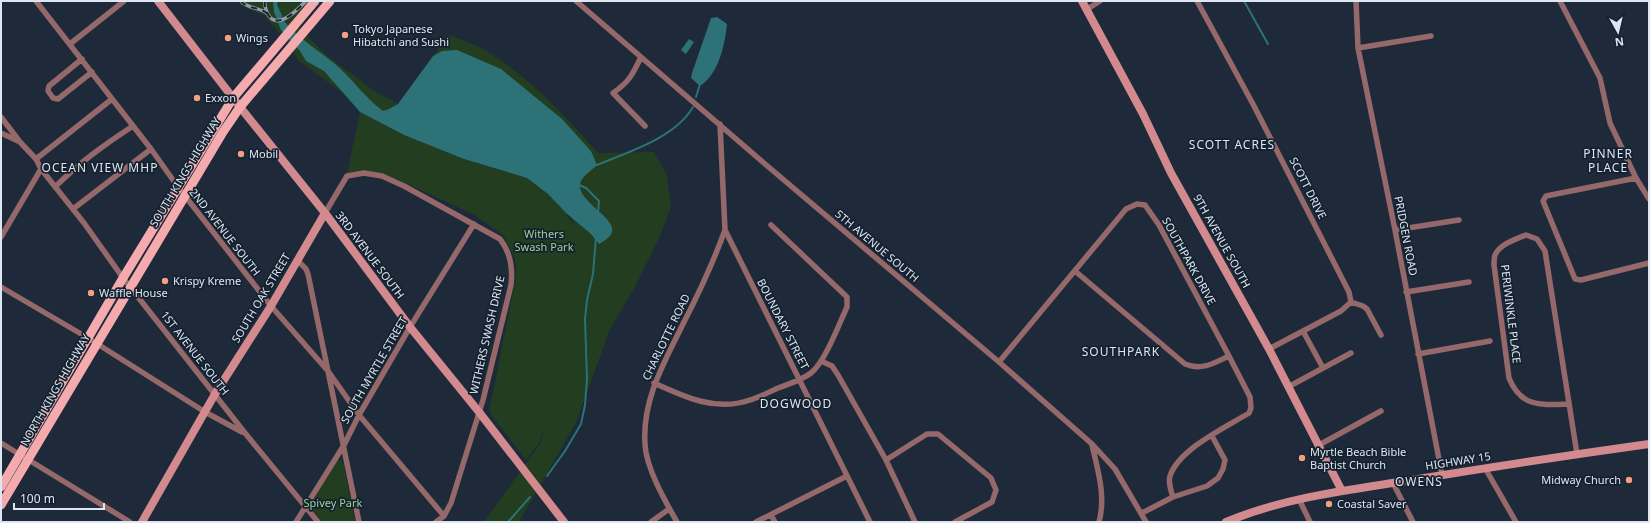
<svg xmlns="http://www.w3.org/2000/svg" width="1650" height="523" font-family="'Noto Sans',sans-serif">
<style>
.green{fill:#223d20}
.water{fill:#2c7276}
.lines{fill:none;stroke-linecap:round;stroke-linejoin:round}
.stream{stroke:#2c7276;stroke-width:2}
.street{stroke:#95686a;stroke-width:5.5}
.secondary{stroke:#d28a8e;stroke-width:8}
.primary{stroke:#f5abae;stroke-width:9}
.rail-casing{stroke:#8e98a5;stroke-width:3.5}
.rail{stroke:#14212f;stroke-width:2;stroke-dasharray:6;stroke-linecap:butt}
.poi-dot{fill:#f2a07f;stroke:#14212f;stroke-width:1.5}
.labels{text-anchor:middle;stroke-width:3.5;stroke-linejoin:round;paint-order:stroke}
.poi-label{font-size:11px;fill:#dee6f1;stroke:#14212f;text-anchor:start}
.street-label{font-size:11px;fill:#dee6f1;stroke:#14212f}
.park-label{font-size:11px;fill:#9cd397;stroke:#14212f}
.neighbourhood-label{font-size:12px;letter-spacing:1px;fill:#dee6f1;stroke:#14212f}
</style>
<rect width="100%" height="100%" fill="#1e2a3a"/>
<!-- green -->
<path class="green" d="M239,1H310L292,21L325,54L373,90L400,105L448,35C464,40 480,46 493,55C533,81 567,118 598,153L654,152L667,175L671,207L659,238L636,285L610,329L576,423L519,522H484L540,444L545,425L539,443L526,460L489,412L515,282L516,267L514,256L503,235L473,214L385,174H347L360,112L404,135L464,159L527,178L548,194L566,213L575,228L566,204L514,168L351,99L298,60L282,32L280,34L265,16L240,5Z
M339,460L343,462L355,522H322L314,512L312,502L336,462Z"/>
<!-- water -->
<path class="water" d="M273,1H278C270,21 322,52 335,64C352,78 365,98 383,111L389,109L398,104L433,56L442,51L457,50L501,69L562,119L591,151L597,165C592,170 584,175 581,181C571,201 626,220 609,237C606,240 602,242 599,244L591,234L566,213L548,194L527,178L464,159L404,135L360,112L324,71L306,61L300,51L281,30L274,12Z
M717,17L727,24C725,44 719,74 700,86L691,78L692,73L711,18Z
M689,39L694,42L686,54L681,50Z"/>
<g class="lines">
<!-- stream -->
<path class="stream" d="M1244,1L1268,44
M277,7L281,16
M696,97L700,84
M594,165H597C628,152 675,138 693,107
M579,185L586,188L599,201L598,213
M547,476L565,451L581,424L585,405L587,379L585,319L587,300L593,274L596,237
M508,522L530,497"/>
<!-- street -->
<path class="street" d="M36,1L151,149L178,187L271,306L328,371L359,415L444,516
M576,1L765,164L999,362L1092,444L1115,469L1146,522
M1197,1L1254,106L1349,292L1351,302L1341,311L1269,349
M1356,1L1358,48L1395,230L1442,475
M1560,1L1600,78L1610,123L1636,178
M1086,10L1100,1
M70,44L124,1
M1358,48L1431,36
M641,57C633,74 629,82 613,93L645,126
M82,59L49,86L48,91L53,98L58,99L92,72
M1,117L20,142L36,159L41,169L84,223L123,278L245,433L318,522
M720,124L725,230L870,522
M1,133L18,141
M36,159L112,99
M55,187C80,162 104,145 133,126
M1649,199L1636,178L1546,196L1543,201L1575,279L1581,280L1649,263
M73,209L151,149
M325,213L347,176L364,173L382,176L404,186L500,239C511,253 513,268 511,285L483,400L451,503L444,516L436,522
M1395,230L1459,220
M1,237L41,169
M297,260L306,269L308,274L359,522
M1075,271L1185,364C1202,371 1214,363 1229,356
M1,287L88,338L205,412L242,432
M1406,292L1469,282
M1351,302L1363,306L1367,309L1381,335
M1303,331L1323,368
M1418,354L1490,341
M821,361L832,366L838,375L886,460L915,522
M999,362L1126,209L1137,204L1145,205L1159,225L1229,356L1250,397L1251,408L1249,413C1226,427 1179,449 1170,476C1168,483 1171,491 1173,497
M654,383C684,397 716,412 750,400C760,397 769,392 778,388C789,384 802,380 811,373C825,362 839,324 847,307V297L771,225
M1288,387L1351,353
M1569,404C1542,405 1521,408 1509,378L1494,265C1494,262 1494,258 1495,255C1500,244 1516,239 1526,235L1537,239L1545,251L1577,454
M1,443L130,522
M1092,445C1098,471 1106,496 1099,522
M1319,445L1381,411
M886,460L927,434H938L991,478L996,490L992,502L955,522
M1485,468L1516,522
M1393,483L1413,522
M1299,499L1310,522
M1142,513L1173,497L1207,486L1218,478L1223,469L1225,460L1212,436
M771,515L775,522
M296,522L344,445L359,415L410,327L474,224
M651,522L669,509
M677,522C665,501 646,468 645,444C642,399 665,361 684,322C700,291 713,263 725,230
M756,522L847,476"/>
<!-- secondary -->
<path class="secondary" d="M158,1L240,107L325,213L410,327L479,412L564,522
M1082,1L1143,114L1171,173L1269,349L1342,491
M142,522L215,394L271,306L325,213
M1226,522C1285,497 1350,490 1412,480C1491,467 1570,455 1649,444"/>
<!-- primary -->
<path class="primary" d="M1,487L123,278L233,98L315,1
M1,505L223,132L240,107L330,1"/>
<defs>
<path id="rail" d="M241,1C247,9 260,7 268,14
M265,1C264,7 266,11 269,16C279,30 299,8 306,1"/>
</defs>
<!-- rail casing -->
<use href="#rail" class="rail-casing"/>
<!-- rail -->
<use href="#rail" class="rail"/>
</g>
<!-- markers -->
<g class="poi-dot">
<circle cx="345" cy="35" r="4"/>
<circle cx="228" cy="38" r="4"/>
<circle cx="197" cy="98" r="4"/>
<circle cx="241" cy="154" r="4"/>
<circle cx="165" cy="281" r="4"/>
<circle cx="91" cy="293" r="4"/>
<circle cx="1302" cy="458" r="4"/>
<circle cx="1629" cy="480" r="4"/>
<circle cx="1329" cy="504" r="4"/>
</g>
<g class="labels">
<!-- poi labels -->
<g class="poi-label">
<text x="353" y="33">Tokyo Japanese<tspan x="353" dy="13">Hibatchi and Sushi</tspan></text>
<text x="236" y="42">Wings</text>
<text x="205" y="102">Exxon</text>
<text x="249" y="158">Mobil</text>
<text x="173" y="285">Krispy Kreme</text>
<text x="99" y="297">Waffle House</text>
<text x="1310" y="456">Myrtle Beach Bible<tspan x="1310" dy="13">Baptist Church</tspan></text>
<text x="1621" y="484" text-anchor="end">Midway Church</text>
<text x="1337" y="508">Coastal Saver</text>
</g>
<!-- street labels -->
<g class="street-label">
<text transform="translate(185 172) rotate(-59)" y="4">SOUTH KINGS HIGHWAY</text>
<text transform="translate(1308 188) rotate(63)" y="4">SCOTT DRIVE</text>
<text transform="translate(225 232) rotate(52)" y="4">2ND AVENUE SOUTH</text>
<text transform="translate(1406 236) rotate(79)" y="4">PRIDGEN ROAD</text>
<text transform="translate(1222 241) rotate(61)" y="4">9TH AVENUE SOUTH</text>
<text transform="translate(877 246) rotate(40)" y="4">5TH AVENUE SOUTH</text>
<text transform="translate(370 255) rotate(53)" y="4">3RD AVENUE SOUTH</text>
<text transform="translate(1189 261) rotate(61)" y="4">SOUTHPARK DRIVE</text>
<text transform="translate(261 298) rotate(-59)" y="4">SOUTH OAK STREET</text>
<text transform="translate(1511 314) rotate(83)" y="4">PERIWINKLE PLACE</text>
<text transform="translate(783 324) rotate(63)" y="4">BOUNDARY STREET</text>
<text transform="translate(487 335) rotate(-77)" y="4">WITHERS SWASH DRIVE</text>
<text transform="translate(666 337) rotate(-64)" y="4">CHARLOTTE ROAD</text>
<text transform="translate(195 353) rotate(52)" y="4">1ST AVENUE SOUTH</text>
<text transform="translate(374 370) rotate(-60)" y="4">SOUTH MYRTLE STREET</text>
<text transform="translate(55 390) rotate(-60)" y="4">NORTH KINGS HIGHWAY</text>
<text transform="translate(1458 461) rotate(-9)" y="4">HIGHWAY 15</text>
</g>
<!-- park labels -->
<g class="park-label">
<text x="544" y="238">Withers<tspan x="544" dy="13">Swash Park</tspan></text>
<text x="333" y="507">Spivey Park</text>
</g>
<!-- neighbourhood labels -->
<g class="neighbourhood-label">
<text x="1232" y="149">SCOTT ACRES</text>
<text x="1608" y="158">PINNER<tspan x="1608" dy="14">PLACE</tspan></text>
<text x="100" y="172">OCEAN VIEW MHP</text>
<text x="1121" y="356">SOUTHPARK</text>
<text x="796" y="408">DOGWOOD</text>
<text x="1419" y="486">OWENS</text>
</g>
</g>
<!-- border -->
<rect width="1650" height="523" fill="none" stroke="#dee6f1" stroke-width="4"/>
<!-- north arrow -->
<g transform="translate(1618 32) rotate(172)" stroke="#14212f" stroke-width="3" paint-order="stroke">
<path d="M0-3L7 15L0 10L-7 15Z" fill="#dee6f1"/>
<text y="-6" font-size="11" font-weight="bold" text-anchor="middle" fill="#dee6f1">N</text>
</g>
<!-- scale -->
<path d="M14 503v6h90v-6" fill="none" stroke="#dee6f1" stroke-width="2"/>
<text x="20" y="503" font-size="12" fill="#dee6f1" stroke="#14212f" stroke-width="3" paint-order="stroke">100 m</text>
</svg>
